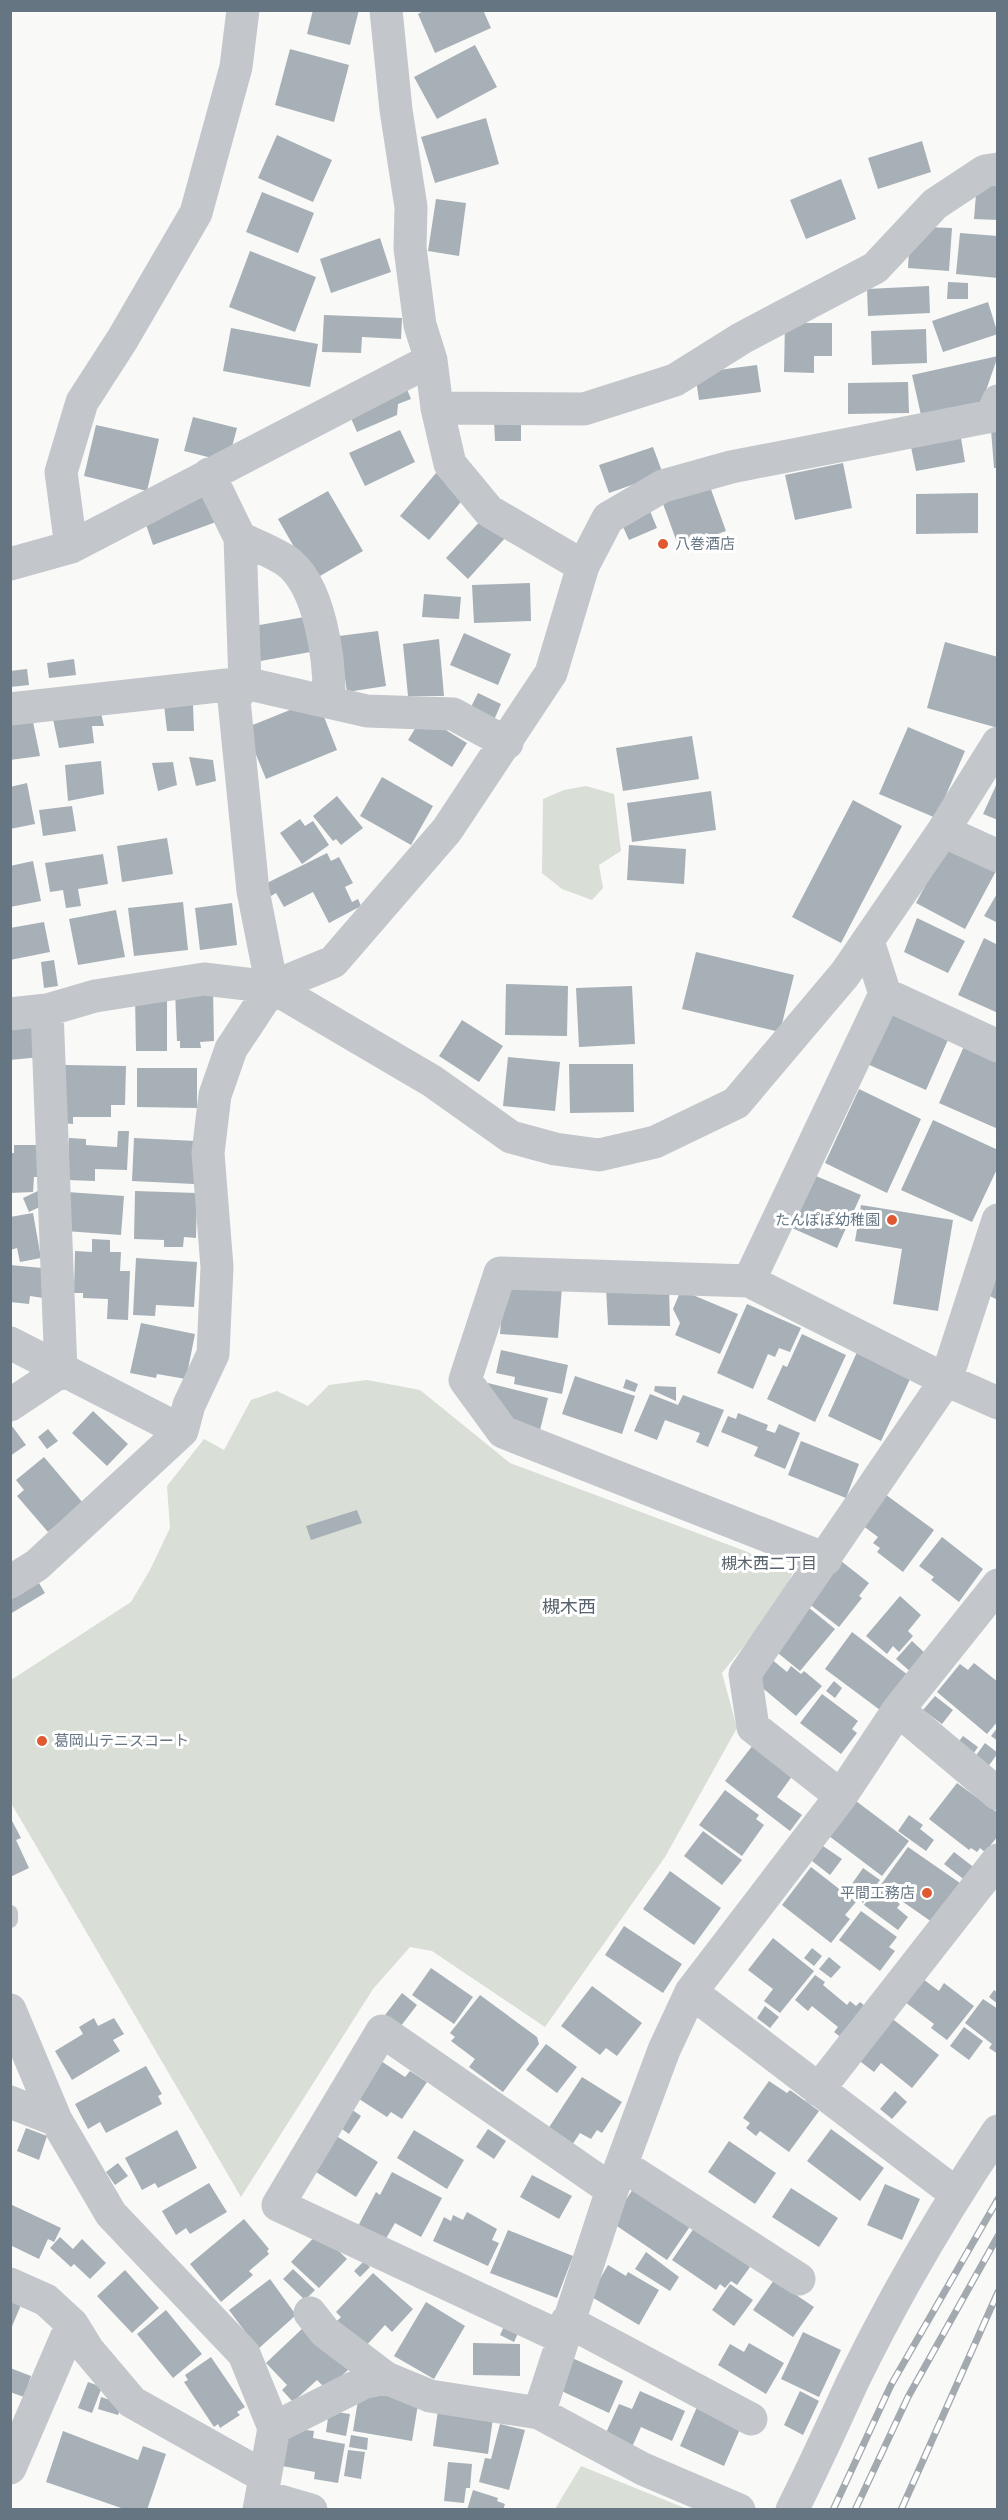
<svg xmlns="http://www.w3.org/2000/svg" width="1008" height="2520" font-family="Figtree,'Noto Sans JP',sans-serif">
<style>
.green{fill:#d9ded6}
.building{fill:#a7b0b6}
.lines{fill:none;stroke-linecap:round;stroke-linejoin:round}
.lane{stroke:#c3c7cb;stroke-width:16}
.street{stroke:#c3c7cb;stroke-width:33}
.rail-casing{stroke:#a2a9af;stroke-width:7}
.rail{stroke:#fff;stroke-width:4.5;stroke-dasharray:14;stroke-linecap:butt}
.poi-dot{fill:#e05931;stroke:#fff;stroke-width:2}
.labels{text-anchor:middle;stroke-width:6;stroke-linejoin:round;paint-order:stroke}
.poi-label{font-size:15px;fill:#657582;stroke:#fff;text-anchor:start}
.neighbourhood-label{font-size:16px;fill:#57636d;stroke:#fff}
.quarter-label{font-size:18px;fill:#57636d;stroke:#fff}
</style>
<rect width="100%" height="100%" fill="#f9f9f7"/>
<!-- green -->
<path class="green" d="M586,786L614,794L621,851L599,865L603,888L592,900L562,889L542,873L543,799L564,790Z
M367,1380L420,1390L510,1463L745,1551L793,1572L781,1600L722,1673L737,1728L665,1857L545,2027L432,1951L410,1947L373,1989L241,2197L11,1803V1680L131,1602L150,1570L170,1528L167,1486L204,1439L224,1450L251,1400L277,1391L308,1406L329,1385Z
M581,2466L687,2509H555Z"/>
<!-- building -->
<path class="building" d="M313,10H359L350,45L307,34Z
M425,10H483L491,28L435,53L418,14Z
M475,45L497,87L437,119L414,77Z
M290,49L349,65L334,122L275,105Z
M486,118L499,164L435,183L421,137Z
M277,135L332,160L313,202L258,178Z
M922,141L931,172L878,189L868,158Z
M841,179L856,219L806,239L790,200Z
M977,182L998,183V220L974,219Z
M262,192L314,213L298,253L246,232Z
M436,199L466,203L459,256L428,251Z
M923,227L952,228L949,271L908,268L909,249Z
M960,233L998,236V278L956,274Z
M380,238L391,272L331,293L320,259Z
M250,251L316,277L295,332L229,307Z
M948,282L968,283V299H947Z
M929,286L930,313L868,316L867,289Z
M988,302L998,334L943,352L932,321Z
M324,315L402,318L401,339L362,337L361,353L322,352Z
M785,323H832V356H814V373L784,372Z
M231,328L318,344L310,387L223,371Z
M926,329L927,363L872,365L871,331Z
M998,356L982,402L921,415L912,375Z
M757,365L761,392L699,400L695,373Z
M404,382L411,399L398,404L397,415L357,432L346,407Z
M908,382L909,413L848,414V383Z
M193,417L237,428L228,462L184,451Z
M521,418V441H495L494,419Z
M96,425L159,439L147,491L84,476Z
M400,430L415,462L365,486L349,453Z
M991,430H998V468H994Z
M961,438L965,462L916,471L911,447Z
M653,447L663,474L609,493L599,465Z
M843,463L852,508L795,520L785,475Z
M436,473L465,497L429,540L400,516Z
M709,484L726,531L679,548L662,501Z
M204,490L216,522L153,545L142,513Z
M328,491L363,551L313,580L278,519Z
M978,493V533L916,534V494Z
M648,506L657,528L629,540L619,518Z
M484,517L506,537L468,579L446,558Z
M530,583L531,621L474,623L472,585Z
M424,594L461,597L459,619L422,617Z
M310,616L316,651L255,662L249,627Z
M378,631L386,686L347,692L339,636Z
M464,633L511,654L498,685L450,665Z
M439,639L444,696H408L403,644Z
M945,642L998,657V728L927,708Z
M74,659L76,675L49,678L47,663Z
M27,669L29,685L10,687V671Z
M478,693L501,704L494,720L470,709Z
M317,699L337,750L266,779L245,728Z
M164,705H193L194,731H167Z
M101,713L104,726H92L94,743L59,748L52,714Z
M423,716L467,743L452,767L408,740Z
M32,717L40,756L10,760V720Z
M908,727L965,751L936,818L879,794Z
M692,736L699,779L623,791L616,748Z
M189,757L213,760L216,781L196,786Z
M101,761L104,794L68,801L65,765Z
M173,762L177,785L158,791L152,763Z
M382,777L433,806L411,845L360,816Z
M998,781V820L983,814Z
M27,783L35,824L10,829V787Z
M711,791L716,830L632,842L627,803Z
M337,796L363,828L341,845L336,839L333,841L313,816Z
M853,800L902,826L841,943L792,917Z
M72,806L76,831L43,836L39,810Z
M300,819L305,826L313,821L329,845L302,864L280,833Z
M167,838L173,874L122,882L117,846Z
M629,845L686,849L684,884L627,880Z
M947,845L996,871L965,929L916,903Z
M327,853L331,861L339,857L353,883L345,887L352,902L358,899L361,906L329,923L313,892L284,907L276,893L271,896L265,884Z
M103,854L108,884L78,889L81,906L66,908L63,890L50,892L45,863Z
M33,861L41,901L10,907V866Z
M998,892V923L984,916Z
M183,902L188,950L134,956L128,908Z
M232,903L237,945L200,950L195,908Z
M116,910L125,957L78,965L69,919Z
M917,918L965,941L948,973L904,952Z
M44,922L50,952L10,960V928Z
M984,938L998,945V1013L958,995Z
M696,952L794,975L780,1032L682,1009Z
M54,960L58,986L44,988L41,962Z
M506,984L568,986L567,1036L505,1035Z
M632,986L635,1044L579,1047L576,988Z
M213,988L214,1041L200,1042L201,1048H180V1041H177L175,990Z
M135,995H167V1051H136Z
M890,1006L951,1033L926,1090L865,1063Z
M462,1020L503,1046L479,1082L439,1056Z
M37,1021L40,1057L10,1060V1023Z
M965,1044L998,1058V1129L939,1103Z
M508,1057L560,1062L555,1111L503,1106Z
M569,1064H633L634,1112L570,1113Z
M65,1065L126,1066L125,1105H111V1117H73V1124L63,1123Z
M137,1068H197V1108L137,1107Z
M859,1089L921,1119L887,1193L825,1163Z
M933,1120L998,1150V1167L972,1222L901,1190Z
M118,1131H129L127,1170L95,1169V1181L67,1180L69,1138L86,1139V1145L117,1147Z
M134,1138L196,1141L194,1184L132,1181Z
M14,1145H42L41,1177H34L33,1192L10,1193V1153H14Z
M816,1176L861,1195L837,1248L792,1228Z
M40,1190L46,1204L29,1212L23,1198Z
M135,1191L197,1193L196,1238L184,1237L183,1247H164V1240L134,1239Z
M67,1192L124,1196L121,1235L65,1231Z
M861,1205L953,1220L938,1311L893,1304L902,1249L855,1241Z
M33,1213L41,1258L20,1262L17,1248L10,1250V1217Z
M92,1239L110,1240V1252H121L120,1271H130L128,1320L107,1319L108,1299L83,1298V1293H74L75,1251L92,1252Z
M998,1247V1300L977,1290Z
M136,1258L197,1262L194,1307L156,1305L155,1316L133,1315Z
M10,1265L53,1269L50,1299L30,1296L29,1304L10,1302Z
M504,1283L562,1287L558,1338L500,1334Z
M669,1286L670,1326L608,1325L606,1287Z
M681,1290L738,1314L720,1354L675,1335L680,1323L673,1309Z
M747,1304L801,1328L790,1352L779,1348L775,1357L768,1354L753,1389L717,1373Z
M141,1323L195,1334L186,1379L157,1374L156,1378L130,1373Z
M802,1334L846,1355L815,1422L767,1399L783,1365L787,1367Z
M501,1350L568,1365L562,1394L514,1384L515,1377L496,1373Z
M858,1350L912,1375L881,1441L828,1416Z
M575,1376L635,1396L622,1434L562,1414Z
M626,1379L638,1384L635,1392L623,1388Z
M488,1383L548,1398L538,1438L484,1400Z
M655,1386L676,1387V1401L654,1391Z
M650,1394L678,1405L683,1395L724,1410L708,1447L696,1442L700,1433L665,1420L657,1440L634,1431Z
M93,1411L128,1444L107,1466L72,1433Z
M738,1413L768,1425L766,1430L775,1433L779,1424L800,1433L785,1469L754,1456L758,1447L721,1432L728,1416L736,1419Z
M12,1426L26,1445L10,1456V1428Z
M48,1429L58,1441L47,1449L38,1437Z
M801,1441L859,1464L846,1498L788,1475Z
M44,1457L83,1503L48,1532L17,1496L24,1490L16,1480Z
M878,1489L934,1530L903,1572L877,1552L880,1548L873,1543L878,1537L862,1525Z
M357,1510L362,1523L311,1540L306,1526Z
M942,1537L983,1569L959,1602L931,1580L934,1577L919,1566Z
M841,1561L869,1583L859,1596L862,1598L839,1627L808,1603Z
M39,1583L45,1593L10,1614V1600Z
M900,1596L921,1615L908,1631L913,1636L899,1652L893,1646L887,1654L866,1636Z
M808,1607L835,1629L800,1671L773,1649Z
M852,1632L908,1675L880,1710L825,1669Z
M912,1641L927,1655L912,1673L896,1659Z
M770,1658L787,1672L791,1666L801,1674L804,1671L822,1686L796,1716L752,1679Z
M974,1663L998,1682V1721L987,1734L937,1692L960,1664L968,1670Z
M834,1681L842,1688L835,1698L826,1691Z
M822,1694L858,1721L852,1729L857,1733L841,1754L800,1723Z
M935,1696L953,1710L942,1724L923,1710Z
M998,1727V1741L991,1736Z
M963,1736L978,1747L969,1760L954,1748Z
M985,1743L998,1753L985,1771L972,1761Z
M753,1745L793,1775L777,1797L802,1815L790,1831L725,1781Z
M957,1783L998,1813V1836L985,1852L980,1848L977,1852L971,1848L969,1850L929,1819Z
M725,1790L759,1815L756,1819L764,1825L742,1856L699,1825Z
M856,1801L909,1841L882,1876L829,1836Z
M909,1815L923,1825L920,1829L934,1840L926,1851L898,1831Z
M10,1817L21,1838L16,1840L29,1868L10,1877Z
M703,1831L742,1860L722,1885L684,1856Z
M823,1846L842,1859L830,1875L812,1861Z
M908,1847L960,1883L932,1922L880,1886Z
M954,1852L976,1869L966,1881L944,1864Z
M811,1867L856,1902L845,1915L850,1919L831,1943L782,1905Z
M863,1868L880,1880L863,1903L847,1891Z
M670,1871L721,1908L694,1945L643,1909Z
M877,1887L900,1904L897,1908L908,1917L898,1930L864,1905Z
M861,1911L897,1937L889,1947L895,1951L880,1971L839,1940Z
M624,1926L682,1964L663,1993L605,1955Z
M773,1938L814,1971L780,2013L764,2001L773,1989L748,1970Z
M812,1948L822,1956L814,1966L804,1958Z
M829,1957L841,1967L831,1978L819,1969Z
M431,1968L473,1997L454,2024L412,1995Z
M815,1975L825,1982L823,1985L847,2005L850,2001L856,2006L860,2002L870,2010L846,2041L834,2032L838,2027L812,2006L808,2011L795,2000Z
M923,1979L939,1991L944,1983L974,2006L947,2040L931,2028L934,2024L905,2002Z
M592,1986L642,2023L617,2056L606,2048L600,2055L561,2026Z
M994,1990L998,1993V2004L989,1997Z
M402,1993L417,2005L397,2031L382,2019Z
M480,1995L537,2037L539,2044L503,2092L469,2067L475,2059L451,2041L455,2037L450,2033Z
M983,1999L998,2009V2054L989,2048L992,2044L965,2023Z
M765,2006L779,2017L770,2028L757,2018Z
M890,2017L939,2055L912,2088L881,2063L874,2072L857,2059Z
M94,2018L98,2026L114,2018L124,2034L113,2040L120,2051L72,2080L55,2051L83,2034L79,2027Z
M964,2027L983,2041L969,2060L950,2046Z
M546,2044L577,2067L557,2093L526,2070Z
M381,2061L405,2077L410,2071L427,2082L402,2119L391,2112L387,2117L356,2097Z
M146,2066L162,2094L158,2096L162,2104L106,2133L100,2122L88,2129L75,2104Z
M582,2077L622,2102L602,2133L597,2130L591,2139L580,2133L570,2148L546,2132Z
M769,2081L787,2093L790,2090L819,2111L789,2152L760,2131L756,2136L746,2128L750,2123L743,2118Z
M895,2091L907,2102L892,2119L880,2109Z
M347,2106L361,2116L349,2134L335,2124Z
M26,2128L47,2136L39,2160L17,2151Z
M488,2129L506,2141L494,2159L476,2147Z
M831,2129L884,2168L860,2201L807,2161Z
M177,2130L197,2168L158,2188L155,2183L142,2190L125,2158Z
M414,2130L464,2160L447,2189L397,2158Z
M330,2132L378,2162L356,2197L308,2167Z
M729,2141L776,2173L755,2204L708,2172Z
M118,2163L128,2176L115,2185L106,2172Z
M392,2172L442,2198L421,2237L395,2223L384,2242L357,2228L376,2192L380,2195Z
M532,2175L572,2196L559,2219L520,2197Z
M209,2183L227,2212L190,2234L186,2228L176,2235L162,2211Z
M885,2184L920,2199L902,2240L867,2225Z
M635,2186L691,2225L667,2260L611,2222Z
M791,2188L838,2218L819,2247L772,2217Z
M10,2204L61,2228L54,2242L48,2239L39,2259L10,2245Z
M467,2212L497,2229L492,2240L499,2243L488,2266L433,2241L444,2217L451,2221L453,2215L463,2220Z
M244,2219L269,2249L267,2251L269,2254L249,2271L253,2275L221,2302L190,2264Z
M696,2225L750,2267L737,2285L731,2281L725,2288L720,2284L716,2290L672,2260Z
M508,2230L573,2256L557,2298L490,2273Z
M319,2232L347,2259L319,2288L291,2262Z
M60,2237L73,2249L82,2239L106,2263L90,2279L74,2264L71,2267L50,2248Z
M646,2252L679,2277L670,2291L635,2269Z
M364,2261L370,2267L360,2277L354,2271Z
M608,2265L626,2276L628,2272L659,2290L639,2325L590,2296Z
M293,2269L315,2290L305,2300L283,2279Z
M125,2270L159,2308L132,2333L97,2296Z
M373,2273L413,2309L392,2332L385,2325L365,2347L337,2321L341,2317L336,2312Z
M270,2279L296,2315L258,2349L229,2310Z
M774,2280L814,2307L793,2337L753,2310Z
M730,2284L753,2300L734,2326L712,2310Z
M10,2301L21,2305L10,2331Z
M426,2302L465,2326L434,2379L394,2356Z
M166,2310L202,2354L173,2378L137,2334Z
M505,2324L519,2331L514,2342L500,2335Z
M304,2327L350,2368L327,2390L317,2380L293,2402L282,2390L287,2385L266,2363Z
M803,2332L841,2350L819,2397L781,2379Z
M473,2343L520,2344V2376L473,2375Z
M749,2343L784,2363L766,2394L718,2365L730,2344L744,2352Z
M211,2357L245,2407L237,2412L240,2415L220,2428L218,2424L214,2427L184,2382L188,2380L185,2375Z
M570,2357L623,2381L609,2413L555,2388Z
M10,2368L31,2376L24,2397L10,2392Z
M88,2382L102,2387L92,2413L78,2408Z
M360,2388L419,2398L412,2441L353,2431Z
M640,2391L685,2411L672,2441L641,2427L632,2447L605,2435L619,2404L632,2409Z
M800,2391L819,2401L803,2435L784,2425Z
M101,2397L122,2404L118,2415L98,2409Z
M697,2407L741,2427L724,2466L680,2446Z
M438,2410L493,2418L488,2454L433,2446Z
M329,2411L350,2414L346,2436L326,2432Z
M500,2424L525,2430L509,2490L479,2482L485,2458L491,2459Z
M298,2429L314,2431L313,2438L345,2444L338,2483L314,2479L315,2472L282,2466L288,2432Z
M63,2431L138,2460L143,2446L166,2454L147,2510H127L46,2482Z
M351,2435L368,2438L367,2450L349,2447Z
M348,2450L365,2452L361,2479L344,2476Z
M448,2462L472,2464L470,2488H466L464,2503L444,2501Z
M473,2490L498,2498L497,2501L505,2504L503,2510H467Z"/>
<g class="lines">
<!-- lane -->
<path class="lane" d="M10,1913V1920"/>
<!-- street -->
<path class="street" d="M386,10L396,110L411,207L410,248L420,325L431,360L437,408L450,464L489,511L583,566
M437,408L584,409L675,380L742,338L875,268L935,204L985,171L998,169
M209,474L240,538L245,683L234,700L253,891L272,987
M240,538C255,545 271,551 285,560C321,584 330,662 329,701
M71,547L61,472L82,402L122,340L196,213L236,67L243,10
M10,564L71,547L431,360
M10,709L245,683L367,711L453,714L507,743
M943,831L998,856
M885,994L998,1046
M10,1014L47,1010L95,996L204,979L272,987L432,1081L511,1137L555,1149L599,1155L655,1142L736,1103L845,974L943,831L998,743
M749,1281L885,994L868,941
M10,1343L182,1431
M10,1405L61,1371L47,1010
M826,1559L503,1432L465,1380L500,1273L749,1281L946,1380L998,1403
M10,1582L37,1565L182,1431L189,1405L213,1354L217,1267L208,1153L215,1095L231,1049L272,987L333,962L447,830L551,673L583,566L608,518L663,486L731,467L992,416L998,401
M898,1710L998,1794
M841,1796L753,1727L745,1674L946,1380L998,1220
M691,1992L955,2193
M10,2010L56,2120L111,2214L244,2354L274,2428L259,2510
M818,2090L998,1860
M10,2102L56,2120
M622,2165L799,2279
M10,2284L46,2300L72,2324L88,2350L132,2402L265,2477
M310,2313L325,2332L386,2378
M567,2321L751,2419
M563,2338L278,2205L382,2031L612,2190
M539,2413L612,2190L664,2050L691,1992L841,1796L898,1710L998,1585
M274,2428L363,2383L386,2378L430,2396L539,2413L643,2469L739,2510
M10,2468L72,2324
M263,2496L311,2510
M792,2510C814,2467 833,2424 853,2381C895,2295 944,2211 998,2131"/>
<defs>
<path id="rail" d="M833,2510L891,2385L998,2199
M855,2510L908,2397L998,2236
M901,2510L998,2292"/>
</defs>
<!-- rail casing -->
<use href="#rail" class="rail-casing"/>
<!-- rail -->
<use href="#rail" class="rail"/>
</g>
<!-- markers -->
<g class="poi-dot">
<circle cx="663" cy="544" r="6"/>
<circle cx="892" cy="1220" r="6"/>
<circle cx="42" cy="1741" r="6"/>
<circle cx="927" cy="1893" r="6"/>
</g>
<g class="labels">
<!-- poi labels -->
<g class="poi-label">
<text x="675" y="549">八巻酒店</text>
<text x="880" y="1225" text-anchor="end">たんぽぽ幼稚園</text>
<text x="54" y="1746">葛岡山テニスコート</text>
<text x="915" y="1898" text-anchor="end">平間工務店</text>
</g>
<!-- neighbourhood labels -->
<g class="neighbourhood-label">
<text x="769" y="1569">槻木西二丁目</text>
</g>
<!-- quarter labels -->
<g class="quarter-label">
<text x="569" y="1613">槻木西</text>
</g>
</g>
<!-- border -->
<rect width="1008" height="2520" fill="none" stroke="#657582" stroke-width="24"/>
</svg>
